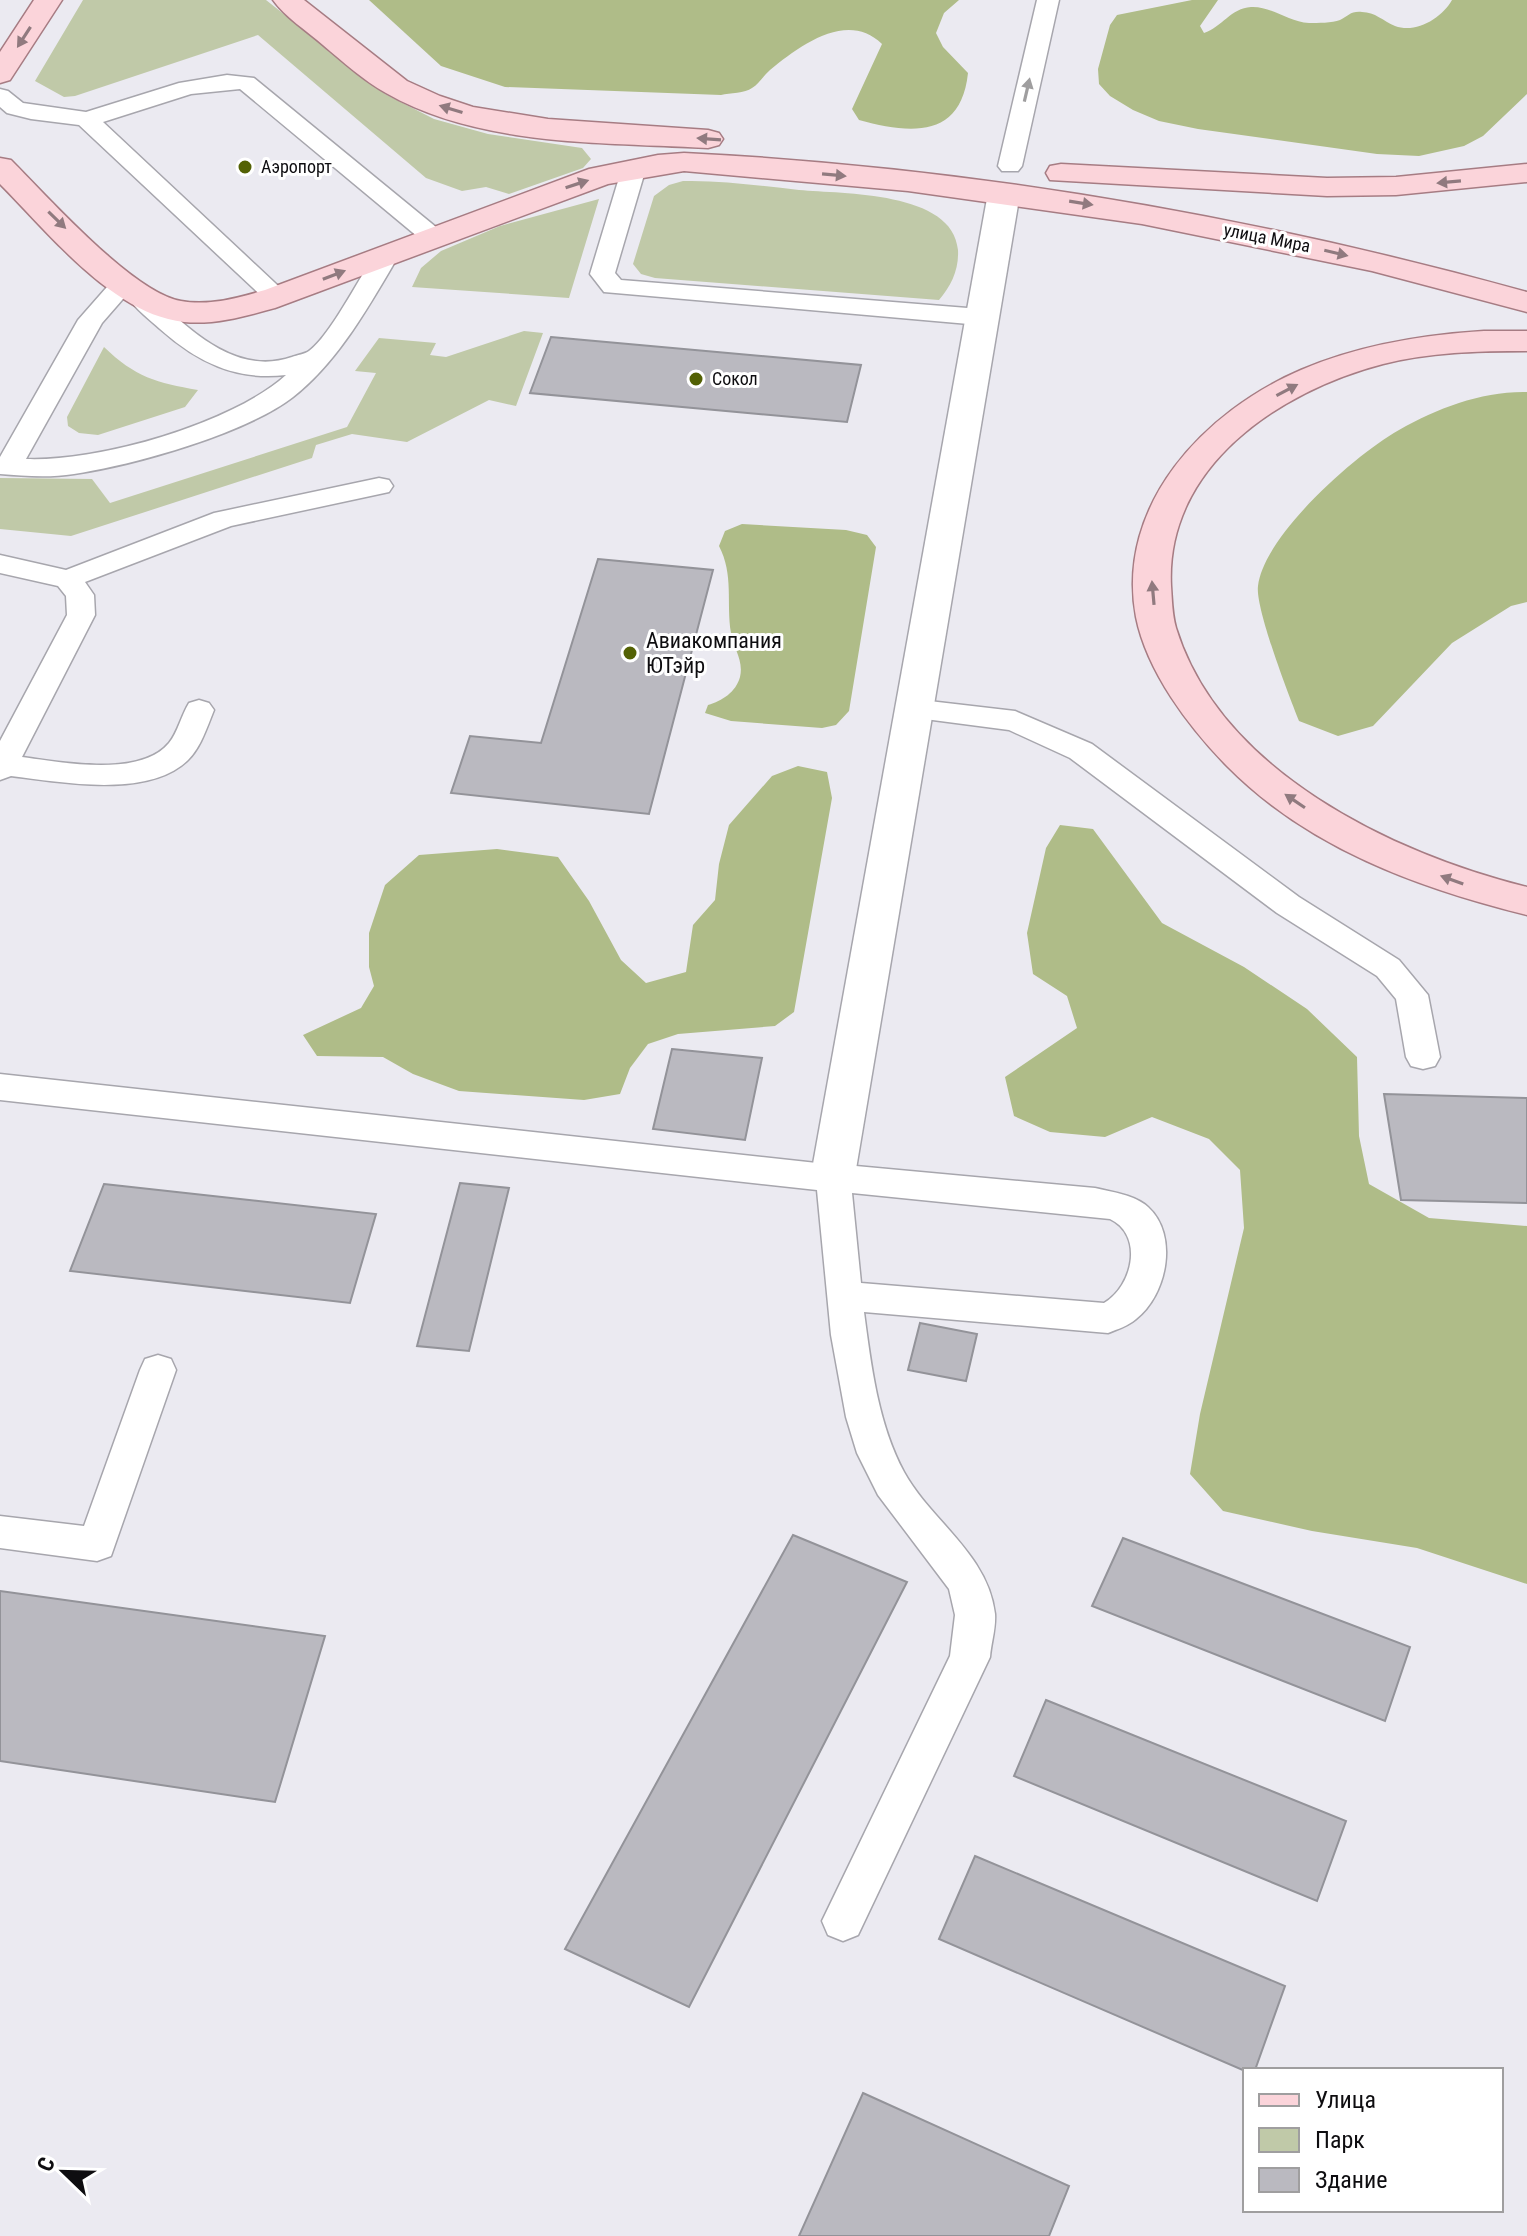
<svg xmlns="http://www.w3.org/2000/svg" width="1527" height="2236" font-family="'Roboto Condensed',sans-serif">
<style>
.green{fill:#c0c9a8}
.forest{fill:#afbc88}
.building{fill:#bab9c0;stroke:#939399;stroke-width:2}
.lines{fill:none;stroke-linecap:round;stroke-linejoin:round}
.service-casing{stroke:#a7a6ad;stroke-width:3}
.minor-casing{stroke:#a7a6ad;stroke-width:3}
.primary-casing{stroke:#a67c83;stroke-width:3}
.service{fill:#fff;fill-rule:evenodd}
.minor{fill:#fff;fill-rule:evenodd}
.primary{fill:#fbd4da;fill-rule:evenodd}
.oneway{fill:#907a7f}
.oneway2{fill:#9f9e9f}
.poi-dot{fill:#536104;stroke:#fff;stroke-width:3}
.labels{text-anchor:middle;stroke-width:6;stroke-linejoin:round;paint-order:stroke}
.far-poi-label{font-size:18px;fill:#0e0d10;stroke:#fff;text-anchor:start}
.far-street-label{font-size:18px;fill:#0e0d10;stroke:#fff}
.poi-label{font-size:22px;fill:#0e0d10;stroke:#fff;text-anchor:start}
</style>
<rect width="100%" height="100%" fill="#ebeaf1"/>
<!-- green -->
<path class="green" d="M83,0H266L385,94L434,119L488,134L582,148L591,159L583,168L509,194L486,187L462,191L426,178L258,35L75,96L64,97L35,81Z
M683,181C721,180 761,186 799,190C843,194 953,191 958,250C959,270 951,286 939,300L655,278L641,274L633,264L654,196L669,185Z
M599,199L569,298L412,287L421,268L441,251L500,226Z
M524,331L543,333L516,406L489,400L407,442L352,434L316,445L312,458L71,536L0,529V478L92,479L110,503L347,427L376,373L355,371L379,338L436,343L430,355L446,357Z
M104,347C135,377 157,383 198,390L185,407L98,435L79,433L68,426L67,417Z"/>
<!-- forest -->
<path class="forest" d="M369,0H959L944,13L936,33L943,47L968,73C961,139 910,134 859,120L852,109L882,44C848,10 800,45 770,70C764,75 759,84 752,88C745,93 730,93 721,95L505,87L441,66Z
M1192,0H1218L1200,26L1204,33C1222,27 1231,8 1251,7C1272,6 1288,22 1309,23C1318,23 1332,23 1340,20C1349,16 1350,11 1362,12C1375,12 1383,21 1395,26C1416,34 1442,18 1452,0H1527V94L1483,136L1464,146L1419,156L1377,154L1198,129L1159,121L1133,110L1110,96L1099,84L1098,69L1110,25L1117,15Z
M1527,392V602L1511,606L1452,643L1373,726L1338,736L1299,721C1289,696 1255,608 1258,586C1264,535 1356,454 1399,430C1438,408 1482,391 1527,392Z
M742,524L846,530L867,535L876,547L849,711L836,725L822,728L731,721L705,713L708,705C722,701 736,692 740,677C744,660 733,648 731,633C726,603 734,575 719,546L725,531Z
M798,766L827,772L832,798L794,1012L775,1026L678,1034L648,1044L630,1068L620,1094L584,1100L459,1091L413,1074L383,1057L317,1056L303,1035L361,1008L374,986L369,967V933L385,885L419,855L497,849L558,857L589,901L621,960L646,983L686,972L693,925L715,900L719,864L729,825L772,776Z
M1060,825L1093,829L1162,923L1244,967L1307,1009L1357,1057L1359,1136L1369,1184L1429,1218L1527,1226V1584L1417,1548L1312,1531L1223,1511L1190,1474L1200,1414L1244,1228L1240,1170L1209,1139L1152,1117L1105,1137L1050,1132L1014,1116L1005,1077L1077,1028L1067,996L1033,974L1027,933L1046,848Z"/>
<!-- building -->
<path class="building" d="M551,337L861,365L847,422L530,393Z
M598,559L713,570L649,814L451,793L470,736L541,743Z
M672,1049L762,1058L745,1140L653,1129Z
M1384,1094L1527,1098V1203L1401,1200Z
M460,1183L509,1188L469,1351L417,1346Z
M104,1184L376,1214L350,1303L70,1271Z
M920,1323L977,1334L966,1381L908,1370Z
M793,1535L907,1582L689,2007L565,1949Z
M1123,1538L1410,1647L1385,1721L1092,1606Z
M0,1591L325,1636L275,1802L0,1761Z
M1046,1700L1346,1821L1317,1901L1014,1776Z
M975,1856L1285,1986L1255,2070L1245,2071L939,1939Z
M863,2093L1069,2186L1049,2236H799Z"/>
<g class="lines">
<defs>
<path id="service" d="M1037,0H1059L1022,166L1018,171H1002L998,166Z
M227,75L254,78L442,232L445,237L442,242H424L240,89L191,94L103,122L290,297L286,302H268L79,125L31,119L7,113L0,107V89L8,91L23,103L86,112L179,83Z
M634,161L642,163L646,168L615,273L621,280L980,309L989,312L993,317L989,322L980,325L604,292L590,274L622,168L626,163Z
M387,248L396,250L399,255C370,304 339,361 293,397C245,434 134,465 74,474C49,478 24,476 0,474V457L78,320L114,279H132L136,284L102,323L26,459C98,462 232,424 286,375C236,381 197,362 160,329C149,319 137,310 128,298L132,293H150C188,328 235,377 292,357C297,355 305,354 309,351C331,335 361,274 378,250Z
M379,478L389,480L393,486L389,492L231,526L85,582L94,595L95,615L22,757C61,762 140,778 169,743C178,732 181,716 189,703L199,700L209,703L214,710C207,727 201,747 188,760C148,799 61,782 11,776L0,780V741L67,615L66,596L58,586L0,573V555L66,570L214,513Z
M912,699L1015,711L1092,744L1299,897L1399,960L1428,995L1440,1057L1435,1066L1423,1069L1411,1066L1406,1057L1396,999L1377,976L1277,913L1070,758L1009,730L902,716L897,709L902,702Z
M0,1074L826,1164L833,1162L845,1165L1095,1188C1112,1192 1135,1195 1148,1207C1179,1235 1167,1295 1136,1319C1128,1326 1118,1329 1108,1333L864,1312C871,1365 878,1424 904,1472C931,1521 988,1554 995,1614C996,1629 991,1643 990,1657L858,1935L843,1941L828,1935L822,1921L950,1656L955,1615L949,1589L878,1495L857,1453L846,1417L831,1335L817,1190L0,1100ZM852,1193L1110,1219C1144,1235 1133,1286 1104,1303L861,1283Z
M158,1355L171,1359L176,1370L111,1556L97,1561L0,1548V1516L84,1526L140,1370L145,1359Z"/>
<path id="minor" d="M1004,184L1015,186L1020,193L855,1175L849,1187L833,1192L817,1187L811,1175L988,193L993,186Z"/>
<path id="primary" d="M34,0H62L10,80L0,83V52Z
M273,0H304L407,81L440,96L473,107L548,119L708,130L719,133L723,139L719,145L708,148C603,142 480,147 386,93C363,80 343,62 323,45C307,31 285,17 273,0Z
M684,153C969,167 1253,216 1527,292V312L1372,271L1142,224L908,191L684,171L608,184L275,308C246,316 215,325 184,322C112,314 49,233 0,184V158L11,160C47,196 133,293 181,301C209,306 238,298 265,290L589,169L658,155Z
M1061,164L1327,178L1396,177L1527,164V182L1396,195L1327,196L1050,180L1046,173L1050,166Z
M1484,331H1527V351C1479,351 1430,352 1383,364C1279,391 1165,467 1171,586C1172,600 1172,614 1176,628C1220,771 1393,854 1527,887V915C1418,888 1308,848 1227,766C1189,727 1147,672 1136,617C1115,505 1205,411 1301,370C1359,345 1421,335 1484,331Z"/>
</defs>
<!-- service casing -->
<use href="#service" class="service-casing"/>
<!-- minor casing -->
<use href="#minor" class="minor-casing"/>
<!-- primary casing -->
<use href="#primary" class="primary-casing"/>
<!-- service -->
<use href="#service" class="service"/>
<!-- minor -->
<use href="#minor" class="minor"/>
<!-- primary -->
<use href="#primary" class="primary"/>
</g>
<!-- one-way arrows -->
<defs><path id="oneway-solid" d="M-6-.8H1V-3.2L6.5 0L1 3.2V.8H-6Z" transform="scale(2)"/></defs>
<g class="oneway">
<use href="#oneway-solid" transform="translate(24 37) rotate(123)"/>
<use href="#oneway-solid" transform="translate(451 109) rotate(-163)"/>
<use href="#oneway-solid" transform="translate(709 139) rotate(-176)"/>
<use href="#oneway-solid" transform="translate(834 175) rotate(5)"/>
<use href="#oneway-solid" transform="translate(1449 182) rotate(175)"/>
<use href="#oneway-solid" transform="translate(577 184) rotate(-18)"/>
<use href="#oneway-solid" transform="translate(1081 203) rotate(9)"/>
<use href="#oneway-solid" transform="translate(57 220) rotate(44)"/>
<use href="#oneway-solid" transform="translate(1336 253) rotate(13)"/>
<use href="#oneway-solid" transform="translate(334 275) rotate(-21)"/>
<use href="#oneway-solid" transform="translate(1287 390) rotate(-28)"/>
<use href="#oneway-solid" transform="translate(1153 593) rotate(-95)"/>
<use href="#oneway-solid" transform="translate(1295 801) rotate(-146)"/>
<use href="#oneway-solid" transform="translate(1452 880) rotate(-160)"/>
</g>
<use class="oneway2" href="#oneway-solid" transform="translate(1027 90) rotate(-77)"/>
<!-- markers -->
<g class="poi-dot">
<circle cx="245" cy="167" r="8"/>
<circle cx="696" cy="379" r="8"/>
<circle cx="630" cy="653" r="8"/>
</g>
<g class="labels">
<!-- far-poi labels -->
<g class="far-poi-label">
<text x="261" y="173">Аэропорт</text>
<text x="712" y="385">Сокол</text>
</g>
<!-- far-street labels -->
<g class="far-street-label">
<text transform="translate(1267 238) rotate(11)" y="6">улица Мира</text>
</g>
<!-- poi labels -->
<g class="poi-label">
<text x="646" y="648">Авиакомпания<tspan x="646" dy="25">ЮТэйр</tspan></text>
</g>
</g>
<!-- legend -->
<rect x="1243" y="2068" width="260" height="144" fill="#ffffff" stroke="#9f9e9f" stroke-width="2"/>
<rect x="1259" y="2094" width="40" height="12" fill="#fbd4da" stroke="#9f9e9f" stroke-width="2"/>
<text x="1315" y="2108" font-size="24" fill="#0e0d10">Улица</text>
<rect x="1259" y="2128" width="40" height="24" fill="#c0c9a8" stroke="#9f9e9f" stroke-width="2"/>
<text x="1315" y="2148" font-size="24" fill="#0e0d10">Парк</text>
<rect x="1259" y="2168" width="40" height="24" fill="#bab9c0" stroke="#9f9e9f" stroke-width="2"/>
<text x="1315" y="2188" font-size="24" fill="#0e0d10">Здание</text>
<!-- north arrow -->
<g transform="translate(64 2172) rotate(293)" stroke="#ffffff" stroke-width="6" paint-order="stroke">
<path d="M0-6L14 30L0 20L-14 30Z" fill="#0e0d10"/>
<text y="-12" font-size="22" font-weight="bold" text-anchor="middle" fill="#0e0d10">С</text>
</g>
</svg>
